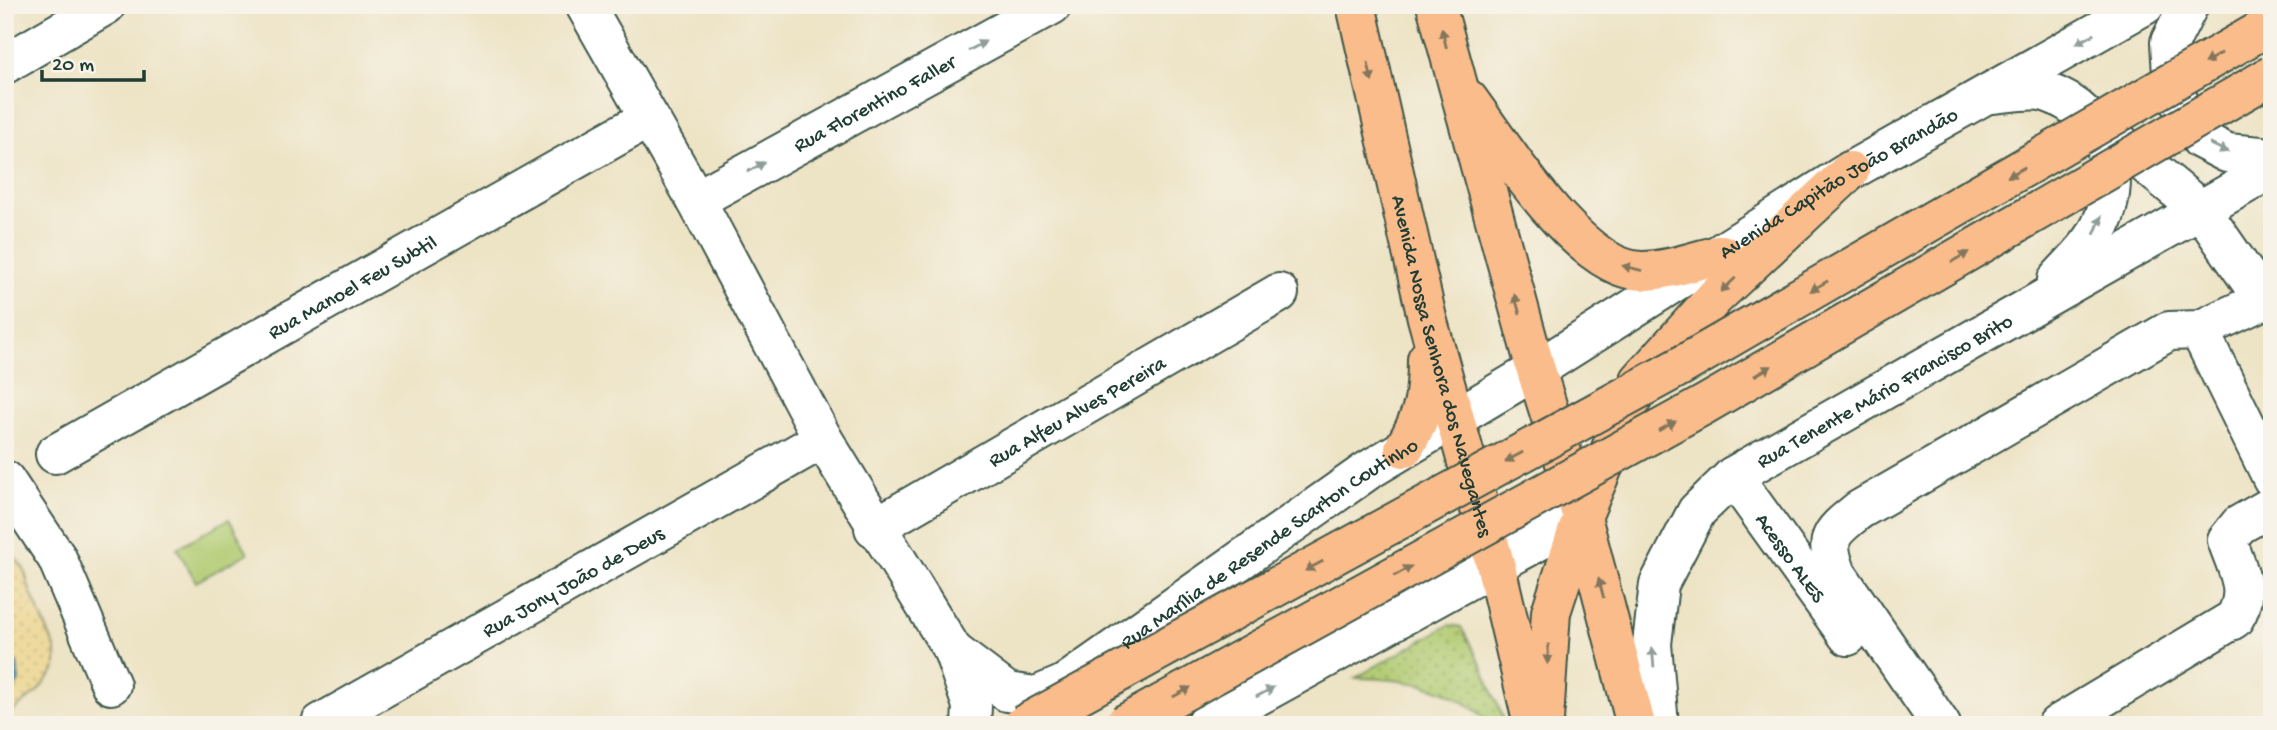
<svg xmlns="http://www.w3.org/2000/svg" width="2277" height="730" font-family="'Gochi Hand',sans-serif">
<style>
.grass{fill:url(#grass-dots);stroke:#688452;stroke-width:2}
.forest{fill:url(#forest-firs);stroke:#56764c;stroke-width:2}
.sand{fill:url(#sand-dots);stroke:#868c69;stroke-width:2}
.pitch{fill:#b0cb71;stroke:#688452;stroke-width:2}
.water{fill:url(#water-rules);stroke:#367680;stroke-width:2}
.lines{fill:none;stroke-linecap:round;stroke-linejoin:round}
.minor-casing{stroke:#3e564a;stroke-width:42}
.major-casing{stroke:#3e564a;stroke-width:42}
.minor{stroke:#fff;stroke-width:38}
.major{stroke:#fabc8b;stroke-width:38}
.major-bridge-casing{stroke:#3e564a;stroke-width:42;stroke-linecap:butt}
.major-bridge{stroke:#fabc8b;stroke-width:38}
.oneway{fill:#82765b}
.oneway2{fill:#8f9e9a}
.labels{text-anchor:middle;stroke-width:5;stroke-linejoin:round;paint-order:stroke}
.street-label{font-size:21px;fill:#1f3d34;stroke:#f7f3e8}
</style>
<defs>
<pattern id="grass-dots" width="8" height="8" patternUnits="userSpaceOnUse" patternTransform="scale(1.75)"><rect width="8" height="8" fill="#b0cb71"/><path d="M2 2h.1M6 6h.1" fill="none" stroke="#8fa65e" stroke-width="1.8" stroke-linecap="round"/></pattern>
<pattern id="forest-firs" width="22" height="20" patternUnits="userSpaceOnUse" patternTransform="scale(1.75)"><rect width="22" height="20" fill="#8caf63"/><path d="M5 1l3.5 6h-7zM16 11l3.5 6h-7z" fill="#729052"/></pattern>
<pattern id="sand-dots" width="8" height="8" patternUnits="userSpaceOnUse" patternTransform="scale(1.75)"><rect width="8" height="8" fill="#eeda9e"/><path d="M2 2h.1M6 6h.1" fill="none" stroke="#ccbc89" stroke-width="1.8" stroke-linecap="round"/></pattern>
<pattern id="water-rules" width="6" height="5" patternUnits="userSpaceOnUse" patternTransform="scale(1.75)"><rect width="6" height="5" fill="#4daecc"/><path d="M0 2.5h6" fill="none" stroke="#3f8fa6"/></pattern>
</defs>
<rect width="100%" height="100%" fill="#f7f3e8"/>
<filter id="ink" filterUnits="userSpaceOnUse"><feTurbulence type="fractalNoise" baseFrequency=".0143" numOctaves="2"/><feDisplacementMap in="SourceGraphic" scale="14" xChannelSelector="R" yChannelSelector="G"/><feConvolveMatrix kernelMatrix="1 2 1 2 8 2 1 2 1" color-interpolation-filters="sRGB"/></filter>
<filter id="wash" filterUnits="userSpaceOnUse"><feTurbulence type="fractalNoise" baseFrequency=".00686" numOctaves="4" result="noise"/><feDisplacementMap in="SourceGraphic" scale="28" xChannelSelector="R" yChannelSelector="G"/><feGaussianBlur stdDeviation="1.57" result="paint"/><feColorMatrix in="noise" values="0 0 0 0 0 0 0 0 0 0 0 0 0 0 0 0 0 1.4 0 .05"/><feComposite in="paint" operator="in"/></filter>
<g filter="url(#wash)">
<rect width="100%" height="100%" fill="#ede3c5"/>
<!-- grass -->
<path class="grass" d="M1449,625L1461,627L1482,666L1506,725H1491C1454,684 1407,679 1355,678Z"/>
<!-- forest -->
<path class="forest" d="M118,715L167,725H87Z"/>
<!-- sand -->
<path class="sand" d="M5,545L24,569L30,591L56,650V668L37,692L5,717V699L19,682L17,664L5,653Z"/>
<!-- pitch -->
<path class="pitch" d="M229,519L248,553L196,582L177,548Z"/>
<!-- water -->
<path class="water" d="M5,653L17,664L19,682L5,699Z"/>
</g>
<g filter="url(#ink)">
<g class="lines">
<defs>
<g id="minor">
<path d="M585,5L696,200L823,439L953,651L972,706L971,725"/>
<path d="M2189,5L2170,42L2173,91L2200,139L2227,153L2272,157"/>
<path d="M5,64L106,5"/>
<path d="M1992,94C2008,93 2031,88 2046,92C2109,113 2128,180 2095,236C2085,252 2069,266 2057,280"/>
<path d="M2109,134L2201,210L2264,301"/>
<path id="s1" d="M696,200L1052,5"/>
<path d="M2199,330L2272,478"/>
<path id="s2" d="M55,454L649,118"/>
<path id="s3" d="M1733,476L1848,636"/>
<path d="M5,480L57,558L111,685"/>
<path id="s4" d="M874,528L1279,293"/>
<path d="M953,651L1007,692L1036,696L1067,683"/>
<path id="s5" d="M1046,697L1367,471L1536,370L1850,171L2145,5"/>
<path id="s6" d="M321,723L823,439"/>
<path d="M1205,725L1582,517"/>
<path id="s7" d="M1659,725L1652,644L1659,584L1697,511L1733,476L2272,169"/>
<path d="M1941,725L1837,574C1823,536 1831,533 1859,510L2169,331L2199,330L2272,296"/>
<path d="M2057,725L2234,619C2252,591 2237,570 2227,540L2239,525L2272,506"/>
</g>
<g id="major">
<path id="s8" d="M1356,5L1427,318L1496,567L1533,725"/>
<path d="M1436,5L1536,370L1582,517L1636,725"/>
<path d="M1468,99C1503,146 1580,272 1643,271C1668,271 1698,260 1722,254"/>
<path d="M1404,448C1424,414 1427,398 1427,359"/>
<path d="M1544,720L1551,612L1582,517L1640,380L1715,297L1850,171"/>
</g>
</defs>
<!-- minor casing -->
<use href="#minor" class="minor-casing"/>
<!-- major casing -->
<use href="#major" class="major-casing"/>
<!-- minor -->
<use href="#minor" class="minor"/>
<!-- major -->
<use href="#major" class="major"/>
<defs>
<path id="major-bridge" d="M1023,725L1681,366L2272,24
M1123,725L1704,405L2272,75"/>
</defs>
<!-- major-bridge casing -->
<use href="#major-bridge" class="major-bridge-casing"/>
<!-- major-bridge -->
<use href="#major-bridge" class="major-bridge"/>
</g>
<!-- one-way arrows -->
<defs><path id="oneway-solid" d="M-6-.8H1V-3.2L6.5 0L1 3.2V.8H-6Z" transform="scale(1.75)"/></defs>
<g class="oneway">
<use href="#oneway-solid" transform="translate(1444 38) rotate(-104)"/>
<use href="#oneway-solid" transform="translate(2213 58) rotate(150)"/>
<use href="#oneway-solid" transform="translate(1370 72) rotate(78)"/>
<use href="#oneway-solid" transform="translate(2016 172) rotate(150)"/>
<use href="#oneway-solid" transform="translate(1960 257) rotate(-30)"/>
<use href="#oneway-solid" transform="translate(1632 268) rotate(-166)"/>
<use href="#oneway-solid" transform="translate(1728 285) rotate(137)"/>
<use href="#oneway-solid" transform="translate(1819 286) rotate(150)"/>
<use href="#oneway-solid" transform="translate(1517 304) rotate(-106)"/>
<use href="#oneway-solid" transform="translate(1763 371) rotate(-30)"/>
<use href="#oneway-solid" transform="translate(1667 426) rotate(-29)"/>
<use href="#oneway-solid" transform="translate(1514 457) rotate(151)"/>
<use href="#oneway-solid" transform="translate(1314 566) rotate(151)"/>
<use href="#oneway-solid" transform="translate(1403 571) rotate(-29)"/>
<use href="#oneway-solid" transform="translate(1601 588) rotate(-105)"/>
<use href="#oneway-solid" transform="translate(1548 654) rotate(94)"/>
<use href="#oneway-solid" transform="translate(1182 692) rotate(-29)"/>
</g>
<g class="oneway2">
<use href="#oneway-solid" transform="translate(2085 39) rotate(151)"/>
<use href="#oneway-solid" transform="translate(977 46) rotate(-29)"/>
<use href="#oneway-solid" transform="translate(2219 148) rotate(25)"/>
<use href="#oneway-solid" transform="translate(756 167) rotate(-29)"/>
<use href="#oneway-solid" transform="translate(2098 225) rotate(-68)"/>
<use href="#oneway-solid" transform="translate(1653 657) rotate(-95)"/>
<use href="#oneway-solid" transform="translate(1265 692) rotate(-29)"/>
</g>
</g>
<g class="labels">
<!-- street labels -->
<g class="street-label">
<text dy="7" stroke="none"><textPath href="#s1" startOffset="203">Rua Florentino Faller</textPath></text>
<text dy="7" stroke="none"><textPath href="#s5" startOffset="945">Avenida Capitão João Brandão</textPath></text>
<text dy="7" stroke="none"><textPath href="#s2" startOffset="341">Rua Manoel Feu Subtil</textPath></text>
<text dy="7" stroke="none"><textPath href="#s8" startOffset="371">Avenida Nossa Senhora dos Navegantes</textPath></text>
<text dy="7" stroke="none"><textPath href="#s7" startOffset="448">Rua Tenente Mário Francisco Brito</textPath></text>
<text dy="7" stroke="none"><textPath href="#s4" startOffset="234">Rua Alfeu Alves Pereira</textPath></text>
<text dy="7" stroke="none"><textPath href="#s5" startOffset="271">Rua Marília de Resende Scarton Coutinho</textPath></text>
<text dy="7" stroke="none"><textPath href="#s3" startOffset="100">Acesso ALES</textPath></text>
<text dy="7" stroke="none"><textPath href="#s6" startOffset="289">Rua Jony João de Deus</textPath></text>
</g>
</g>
<!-- margin -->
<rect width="2277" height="730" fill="none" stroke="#f7f3e8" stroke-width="28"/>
<!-- scale -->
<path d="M42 70v10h102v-10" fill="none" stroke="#1f3d34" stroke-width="3.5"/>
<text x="52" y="70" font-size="21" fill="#1f3d34" stroke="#f7f3e8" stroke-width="5" paint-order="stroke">20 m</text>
</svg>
